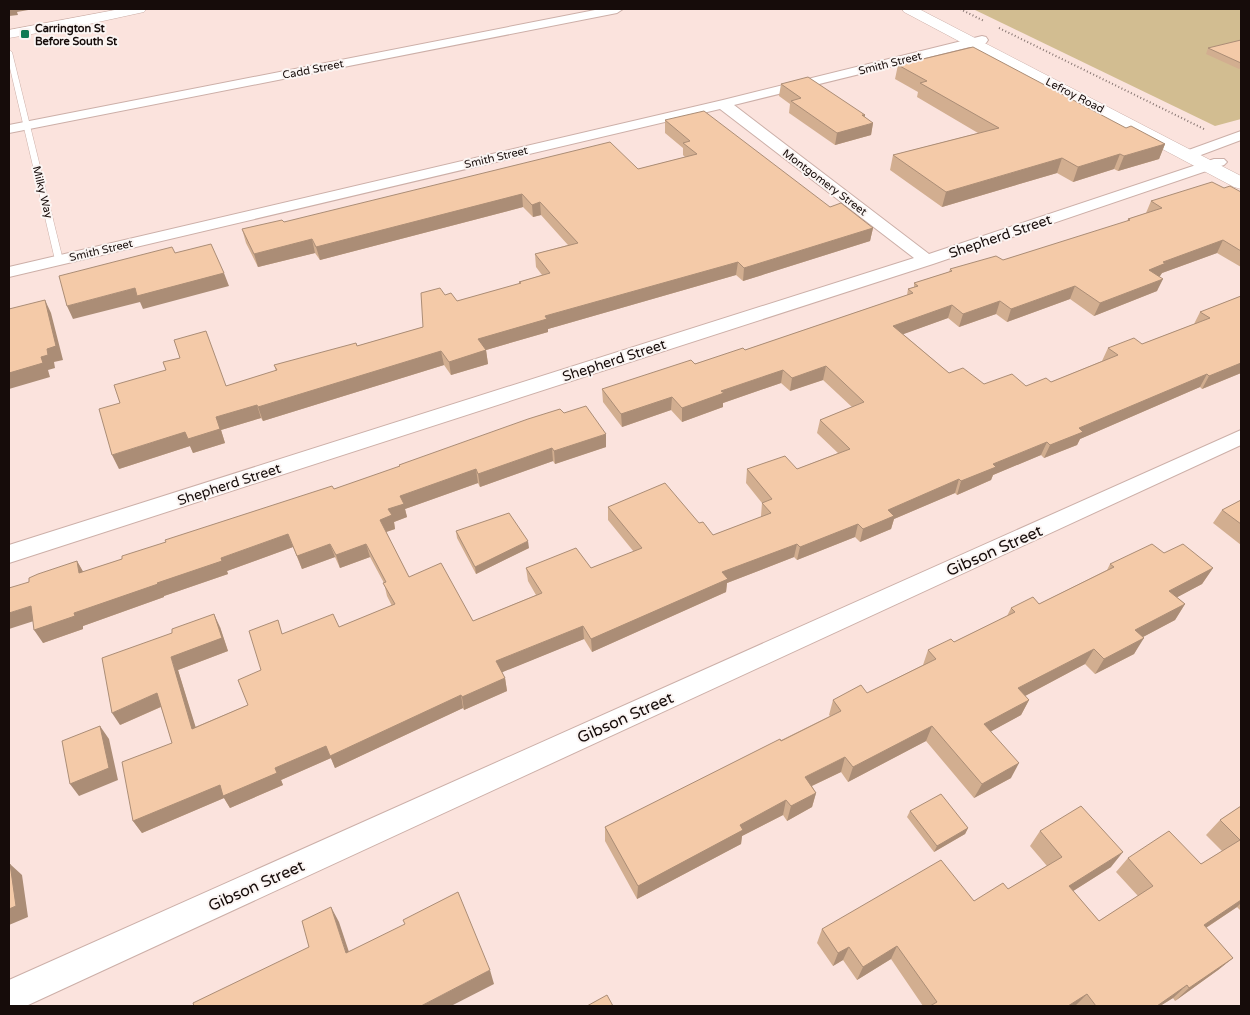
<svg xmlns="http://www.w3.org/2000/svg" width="1250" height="1015" font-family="'Varela Round',sans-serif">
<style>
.green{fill:#d2bd91}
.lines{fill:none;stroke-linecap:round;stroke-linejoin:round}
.service-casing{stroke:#ccafa8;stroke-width:1}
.minor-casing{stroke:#ccafa8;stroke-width:2}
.tertiary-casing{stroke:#ccafa8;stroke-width:1}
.secondary-casing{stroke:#ccafa8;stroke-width:1}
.path{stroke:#877672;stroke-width:2;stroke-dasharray:1 2.5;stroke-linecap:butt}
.service{fill:#fff;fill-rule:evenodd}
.minor{fill:#fff;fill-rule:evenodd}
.tertiary{fill:#fff;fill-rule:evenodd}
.secondary{fill:#fff;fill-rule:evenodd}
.wall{fill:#d2ae90}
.shaded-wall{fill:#ab8d76}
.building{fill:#f4caa8;stroke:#ab8d76}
.poi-dot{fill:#107a54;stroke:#fbf5f3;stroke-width:2}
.labels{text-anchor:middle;stroke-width:4;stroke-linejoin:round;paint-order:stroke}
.far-poi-label{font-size:11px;font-weight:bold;fill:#160c0a;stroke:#fbf5f3;text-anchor:start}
.far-street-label{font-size:11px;fill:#160c0a;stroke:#fbf5f3}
.street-label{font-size:14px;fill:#160c0a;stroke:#fbf5f3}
.near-street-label{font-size:16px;fill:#160c0a;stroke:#fbf5f3}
</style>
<rect width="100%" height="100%" fill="#fbe3dd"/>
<!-- green -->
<path class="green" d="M973,9H1241V119L1215,126Z"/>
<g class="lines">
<defs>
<path id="service" d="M9,50L12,52L63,260L59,263L55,260L9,64Z"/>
<path id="minor" d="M600,9H623L617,13L9,133V125Z
M982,36L986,37L988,40L986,43L734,105L929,254L1214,159H1224L1227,162L1224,165L933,264L9,563V545L914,258L720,109L9,277V267L723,100Z
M1241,131V140L1193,158H1183L1181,155L1183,152Z
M1241,430V445L26,1006H9V980Z"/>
<path id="tertiary" d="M902,9H919L1241,176V189L1234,187L904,12Z"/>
<path id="secondary" d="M120,9H146L144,12L89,24L9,38V30Z"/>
</defs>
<!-- service casing -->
<use href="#service" class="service-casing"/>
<!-- minor casing -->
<use href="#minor" class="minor-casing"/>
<!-- tertiary casing -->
<use href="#tertiary" class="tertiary-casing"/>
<!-- secondary casing -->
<use href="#secondary" class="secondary-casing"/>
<!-- path -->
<path class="path" d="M960,9L984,21
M999,28L1204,129"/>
<!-- service -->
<use href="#service" class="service"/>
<!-- minor -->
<use href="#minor" class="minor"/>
<!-- tertiary -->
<use href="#tertiary" class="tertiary"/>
<!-- secondary -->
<use href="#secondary" class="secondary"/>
</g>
<!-- wall -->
<path class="wall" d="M1241,40V68L1239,69L1206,54L1208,48Z
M898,65L1126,128L1165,144L1159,159L1118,171L1114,169L1073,182L1057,173L942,207L890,170L893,155L978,133L917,97L918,92L895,79Z
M781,84L865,115L864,117L873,123L871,135L835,145L789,113L790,104L779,96Z
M665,120L830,207L873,228L870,241L743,281L736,275L548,329V332L486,350L488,364L451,375L444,365L263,421L261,418L221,430L225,443L193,453L190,446L119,469L226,386L276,371L274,365L357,346L423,327L445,295L457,301L520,284L519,282L542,275L536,267L535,254L568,245L541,215L533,217L523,207L320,260L315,253L258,267L246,243L242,229L284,222L638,169L685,157L683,155V148L665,133Z
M1224,188L1241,192V267L1217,253L1162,273L1159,277L1157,291L1094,316L1070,299L1007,322L996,314L959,327L948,318L903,334L949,373L984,384L1026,386L1051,382L1102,361L1108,348L1142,344L1194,324L1200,312L1241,296V373L1202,389L1200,387L1080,439L1077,445L1044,458L1041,455L993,475L991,480L957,495L955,493L894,519L891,529L860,542L855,537L797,560L794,557L727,583L726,592L592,652L584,639L502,672L505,678L507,691L464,710L463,708L335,768L331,758L281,780L283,785L230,808L224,798L142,833L133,821L172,743L161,707L120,725L220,627L228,651L178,670L195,727L248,705L261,670L284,634L339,627L392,606L387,596L384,583L370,557L340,568L335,557L302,569L293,547L227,571L228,574L164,596V597L83,626V629L43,643L29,582L77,561L83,572L334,489L400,467L399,465L564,413L606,447L555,464L553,461L480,487L478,483L405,509L407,517L394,522L395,529L386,532L409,577L473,621L536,595L528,581L526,568H591L634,552L608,520V507L699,523L713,535L761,517V516L762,503L746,483L747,469H797L838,453L817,433L820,420L852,407L823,380L790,391L781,383L723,403V407L682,422L671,410L622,427L603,402L602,389L745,350L907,295L908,289L914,287V283L949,272L950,269L1003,260L1127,222L1128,219L1146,213L1151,201Z
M1241,500V545L1213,523L1222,510Z
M456,531L529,548L476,574L457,538Z
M1164,553L1213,568L1202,584L1177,597L1185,604L1175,620L1143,637L1134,654L1095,674L1085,664L1025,696L1029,700L1021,715L991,731L1011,778L974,798L926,741L848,782L841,772L812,786L816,793L812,807L787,821L783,815L742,836L741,844L637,899L605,841V827L830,716L829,715L833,700L867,693L923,665L928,650L954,642L1007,616L1011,608L1039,604L1107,570L1110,564Z
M1241,806V911L1237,907L1206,928L1233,958L1218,970L1175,1001L1173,998L1160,1006H923L891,959L857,980L843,960L833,966L817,943L822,929L974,901L1008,889L1047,866L1030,846L1040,831L1111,867L1073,891L1099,921L1138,896L1116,872L1128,858L1201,864L1222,851L1206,835L1220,820Z
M910,811L968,828L965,834L934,852L907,817Z"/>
<!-- shaded-wall -->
<path class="shaded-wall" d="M9,9H34L17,12L18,15L9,16Z
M862,115H865L863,126L873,123L871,135L835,145L837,133Z
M1165,144L1159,159L1118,171L1124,156Z
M1120,154L1114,169L1073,182L1078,167Z
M1062,158L1057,173L942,207L946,192Z
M522,194L523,207L320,260L316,247Z
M540,202L541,215L533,217L532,205Z
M873,228L870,241L743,281L744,268Z
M312,239L315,253L258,267L254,254Z
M1223,240L1217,253L1162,273L1160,276L1144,283L1149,270L1163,262Z
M738,262L736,275L548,329V332L486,350L488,364L451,375L449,362L478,339L545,316Z
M224,273L229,286L143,309L140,302L73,319L67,306L135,288Z
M1163,279L1157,291L1094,316L1100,303Z
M1075,286L1070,299L1007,322L1011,309Z
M45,300L51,313L63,360L54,362L55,368L48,370L50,377L9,389V373L41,357Z
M1000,301L996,314L959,327L963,314Z
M952,305L948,318L890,339L893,326Z
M441,351L444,365L263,421L258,407Z
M1241,363V373L1202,389L1209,376Z
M826,366L823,380L790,391L792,378Z
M783,370L781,383L723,403V407L682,422V408L721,391Z
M1207,374L1200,387L1080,439L1077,445L1044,458L1050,445L1079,428Z
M672,397L671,410L622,427L621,414Z
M257,405L261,418L221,430L225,443L193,453L190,446L119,469L112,455L185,432L216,417Z
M606,434V447L555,464L554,451Z
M1047,442L1041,455L993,475L991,480L957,495L961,481L993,464Z
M552,448L553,461L480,487L478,474Z
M476,469L478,483L405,509L407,517L394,522L395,529L383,533L380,520L400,496Z
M959,479L955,493L894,519L891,529L860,542L863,529L888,510Z
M858,524L855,537L797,560L800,547Z
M288,534L293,547L227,571L228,574L164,596V597L83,626V629L43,643L34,630L74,613L157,583L221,558Z
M528,541L529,548L476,574L475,567Z
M330,544L335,557L302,569L297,556Z
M366,544L370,557L340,568L336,555Z
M797,544L794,557L727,583L726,592L592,652L591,639L722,572Z
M77,561L85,575L79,573Z
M1213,568L1202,584L1159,607L1169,591Z
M1185,604L1175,620L1126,646L1135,630Z
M31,606L40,619L9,629V613Z
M214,614L220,627L228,651L178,670L200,741L192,729L171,657Z
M583,626L584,639L498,674L496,661Z
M1144,638L1134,654L1095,674L1104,659Z
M1094,649L1085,664L1010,704L1018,688Z
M505,678L507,691L464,710L462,697Z
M157,693L165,705L120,725L112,713Z
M461,695L463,708L335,768L330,756Z
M1029,700L1021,715L977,739L984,724Z
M100,726L109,739L118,780L79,796L70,784Z
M932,726L926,741L848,782L853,767Z
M326,746L331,758L281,780L283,785L230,808L224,798L142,833L133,821L220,785L275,768Z
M845,757L841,772L801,791L805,777Z
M1019,763L1011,778L974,798L982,784Z
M816,793L812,807L787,821L791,806Z
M786,800L783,815L742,836L741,844L637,899L638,886L740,825Z
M968,828L965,834L934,852L937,846Z
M1123,852L1111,867L1059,900L1069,886Z
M10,864L22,875L28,917L9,925Z
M1241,900V903L1237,907L1189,939L1204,925Z
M331,907L339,922L354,967L346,953Z
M897,946L891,959L857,980L863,967Z
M849,947L843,960L833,966L838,953Z
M1233,958L1218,970L1175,1001L1189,988Z
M490,970L494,984L451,1006H421Z
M1187,985L1173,998L1160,1006H1157Z
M1087,994L1075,1006H1068Z"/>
<!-- building -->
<path class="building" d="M1241,40V63L1208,48Z
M973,47L1126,128L1131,126L1165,144L1124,156L1120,154L1078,167L1062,158L946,192L893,155L999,128L920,83L927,81L898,65Z
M808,77L865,115H862L873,123L837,133L791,101L801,98L781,84Z
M704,111L830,207L841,203L873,228L744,268L738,262L545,316L547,319L478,339L486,350L449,362L441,351L258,407L257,405L216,417L220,429L188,439L185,432L112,455L99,409L120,403L114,385L166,370L163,362L180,358L174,340L206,331L226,386L277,370L274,365L356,343L357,346L423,327L421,293L440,288L445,295L451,293L457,301L521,283L519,282L550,273L535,254L578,243L540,202L532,205L522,194L316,247L312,239L254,254L242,229L282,220L284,222L610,142L638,169L697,154L683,143L690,141L665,120Z
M1212,182L1224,188L1230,186L1241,192V251L1223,240L1163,262L1166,263L1149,270L1163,279L1100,303L1075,286L1011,309L1000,301L963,314L952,305L893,326L949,373L963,368L984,384L1012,374L1026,386L1046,378L1051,382L1118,355L1108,348L1134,338L1142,344L1210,318L1200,312L1241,296V363L1209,376L1207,374L1079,428L1083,432L1050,445L1047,442L993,464L996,467L961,481L959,479L888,510L894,516L863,529L858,524L800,547L797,544L722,572L728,579L591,639L583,626L496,661L505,678L462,697L461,695L330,756L326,746L275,768L277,773L223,796L220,785L133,821L122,762L172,743L157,693L112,713L102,658L172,633V629L214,614L222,638L171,657L192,729L248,705L238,680L261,670L249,631L278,620L282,634L333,614L339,627L395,604L383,583L386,582L366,544L336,555L330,544L297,556L288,534L221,558L222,561L157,583L158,584L74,613L75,616L34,630L31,606L9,613V588L29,582V578L38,574L77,561L79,573L122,559V556L166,542L165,540L332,486L334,489L400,466L399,465L528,419L560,409L564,413L586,406L606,434L554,451L552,448L478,474L476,469L400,496L404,504L388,509L392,515L380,520L409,577L441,563L473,621L542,593L526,568L576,548L591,568L642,548L608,507L665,483L699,523L703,522L713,535L771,513L762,503L772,499L747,469L785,456L797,469L850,449L820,420L864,402L826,366L792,378L783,370L721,391L724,393L682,408L672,397L621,414L602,389L691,360L695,364L743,348L745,350L913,293L908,289L918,286L914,283L952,271L950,269L996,256L1003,260L1130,220L1128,219L1162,208L1151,201Z
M211,244L224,273L137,296L135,288L67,306L59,276L172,247L175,253Z
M45,300L56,346L47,349L48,355L41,357L43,363L9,373V309Z
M1241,500V524L1222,510Z
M509,513L528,541L475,567L456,531Z
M1152,544L1164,553L1183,544L1213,568L1169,591L1185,604L1135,630L1144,638L1104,659L1094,649L1018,688L1029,700L984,724L1019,763L982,784L932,726L853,767L845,757L805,777L816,793L791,806L786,800L740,825L743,830L638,886L605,827L780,739L781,741L841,711L833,700L861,685L867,693L936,659L928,650L951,639L954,642L1015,612L1011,608L1033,597L1039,604L1114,567L1110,564Z
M100,726L109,768L70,784L62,741Z
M941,794L968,828L937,846L910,811Z
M1081,806L1123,852L1069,886L1099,921L1153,886L1128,858L1169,831L1201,864L1240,840L1220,820L1241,806V900L1204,925L1233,958L1189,988L1187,985L1157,1006H1096L1087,994L1068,1006H930L937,1002L897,946L863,967L849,947L838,953L822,929L941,860L974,901L1003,883L1008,889L1062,857L1040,831Z
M10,864L16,906L9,909V865Z
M458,892L490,970L421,1006H194L193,1003L309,947L302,921L331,907L346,953L405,924L403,920Z
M607,995L613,1006H587Z"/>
<!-- markers -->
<rect class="poi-dot" x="20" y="29" width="10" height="10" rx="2.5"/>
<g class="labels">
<!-- far-poi labels -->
<g class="far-poi-label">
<text x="35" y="32">Carrington St<tspan x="35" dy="13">Before South St</tspan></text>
</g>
<!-- far-street labels -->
<g class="far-street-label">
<text transform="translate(890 63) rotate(-14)" y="4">Smith Street</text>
<text transform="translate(313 69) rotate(-11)" y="4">Cadd Street</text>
<text transform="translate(1075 95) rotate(27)" y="4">Lefroy Road</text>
<text transform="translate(496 157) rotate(-13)" y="4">Smith Street</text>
<text transform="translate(825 182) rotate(37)" y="4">Montgomery Street</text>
<text transform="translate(43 192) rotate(76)" y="4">Milky Way</text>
<text transform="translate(101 250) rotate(-13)" y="4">Smith Street</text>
</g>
<!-- street labels -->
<g class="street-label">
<text transform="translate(1000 236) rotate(-19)" y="5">Shepherd Street</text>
<text transform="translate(614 360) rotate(-18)" y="5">Shepherd Street</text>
<text transform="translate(229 484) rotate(-18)" y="5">Shepherd Street</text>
</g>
<!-- near-street labels -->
<g class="near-street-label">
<text transform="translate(994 550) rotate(-24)" y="6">Gibson Street</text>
<text transform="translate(625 717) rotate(-24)" y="6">Gibson Street</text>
<text transform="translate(256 885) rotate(-24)" y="6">Gibson Street</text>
</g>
</g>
<!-- border -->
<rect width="1250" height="1015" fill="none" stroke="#160c0a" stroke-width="20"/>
</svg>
